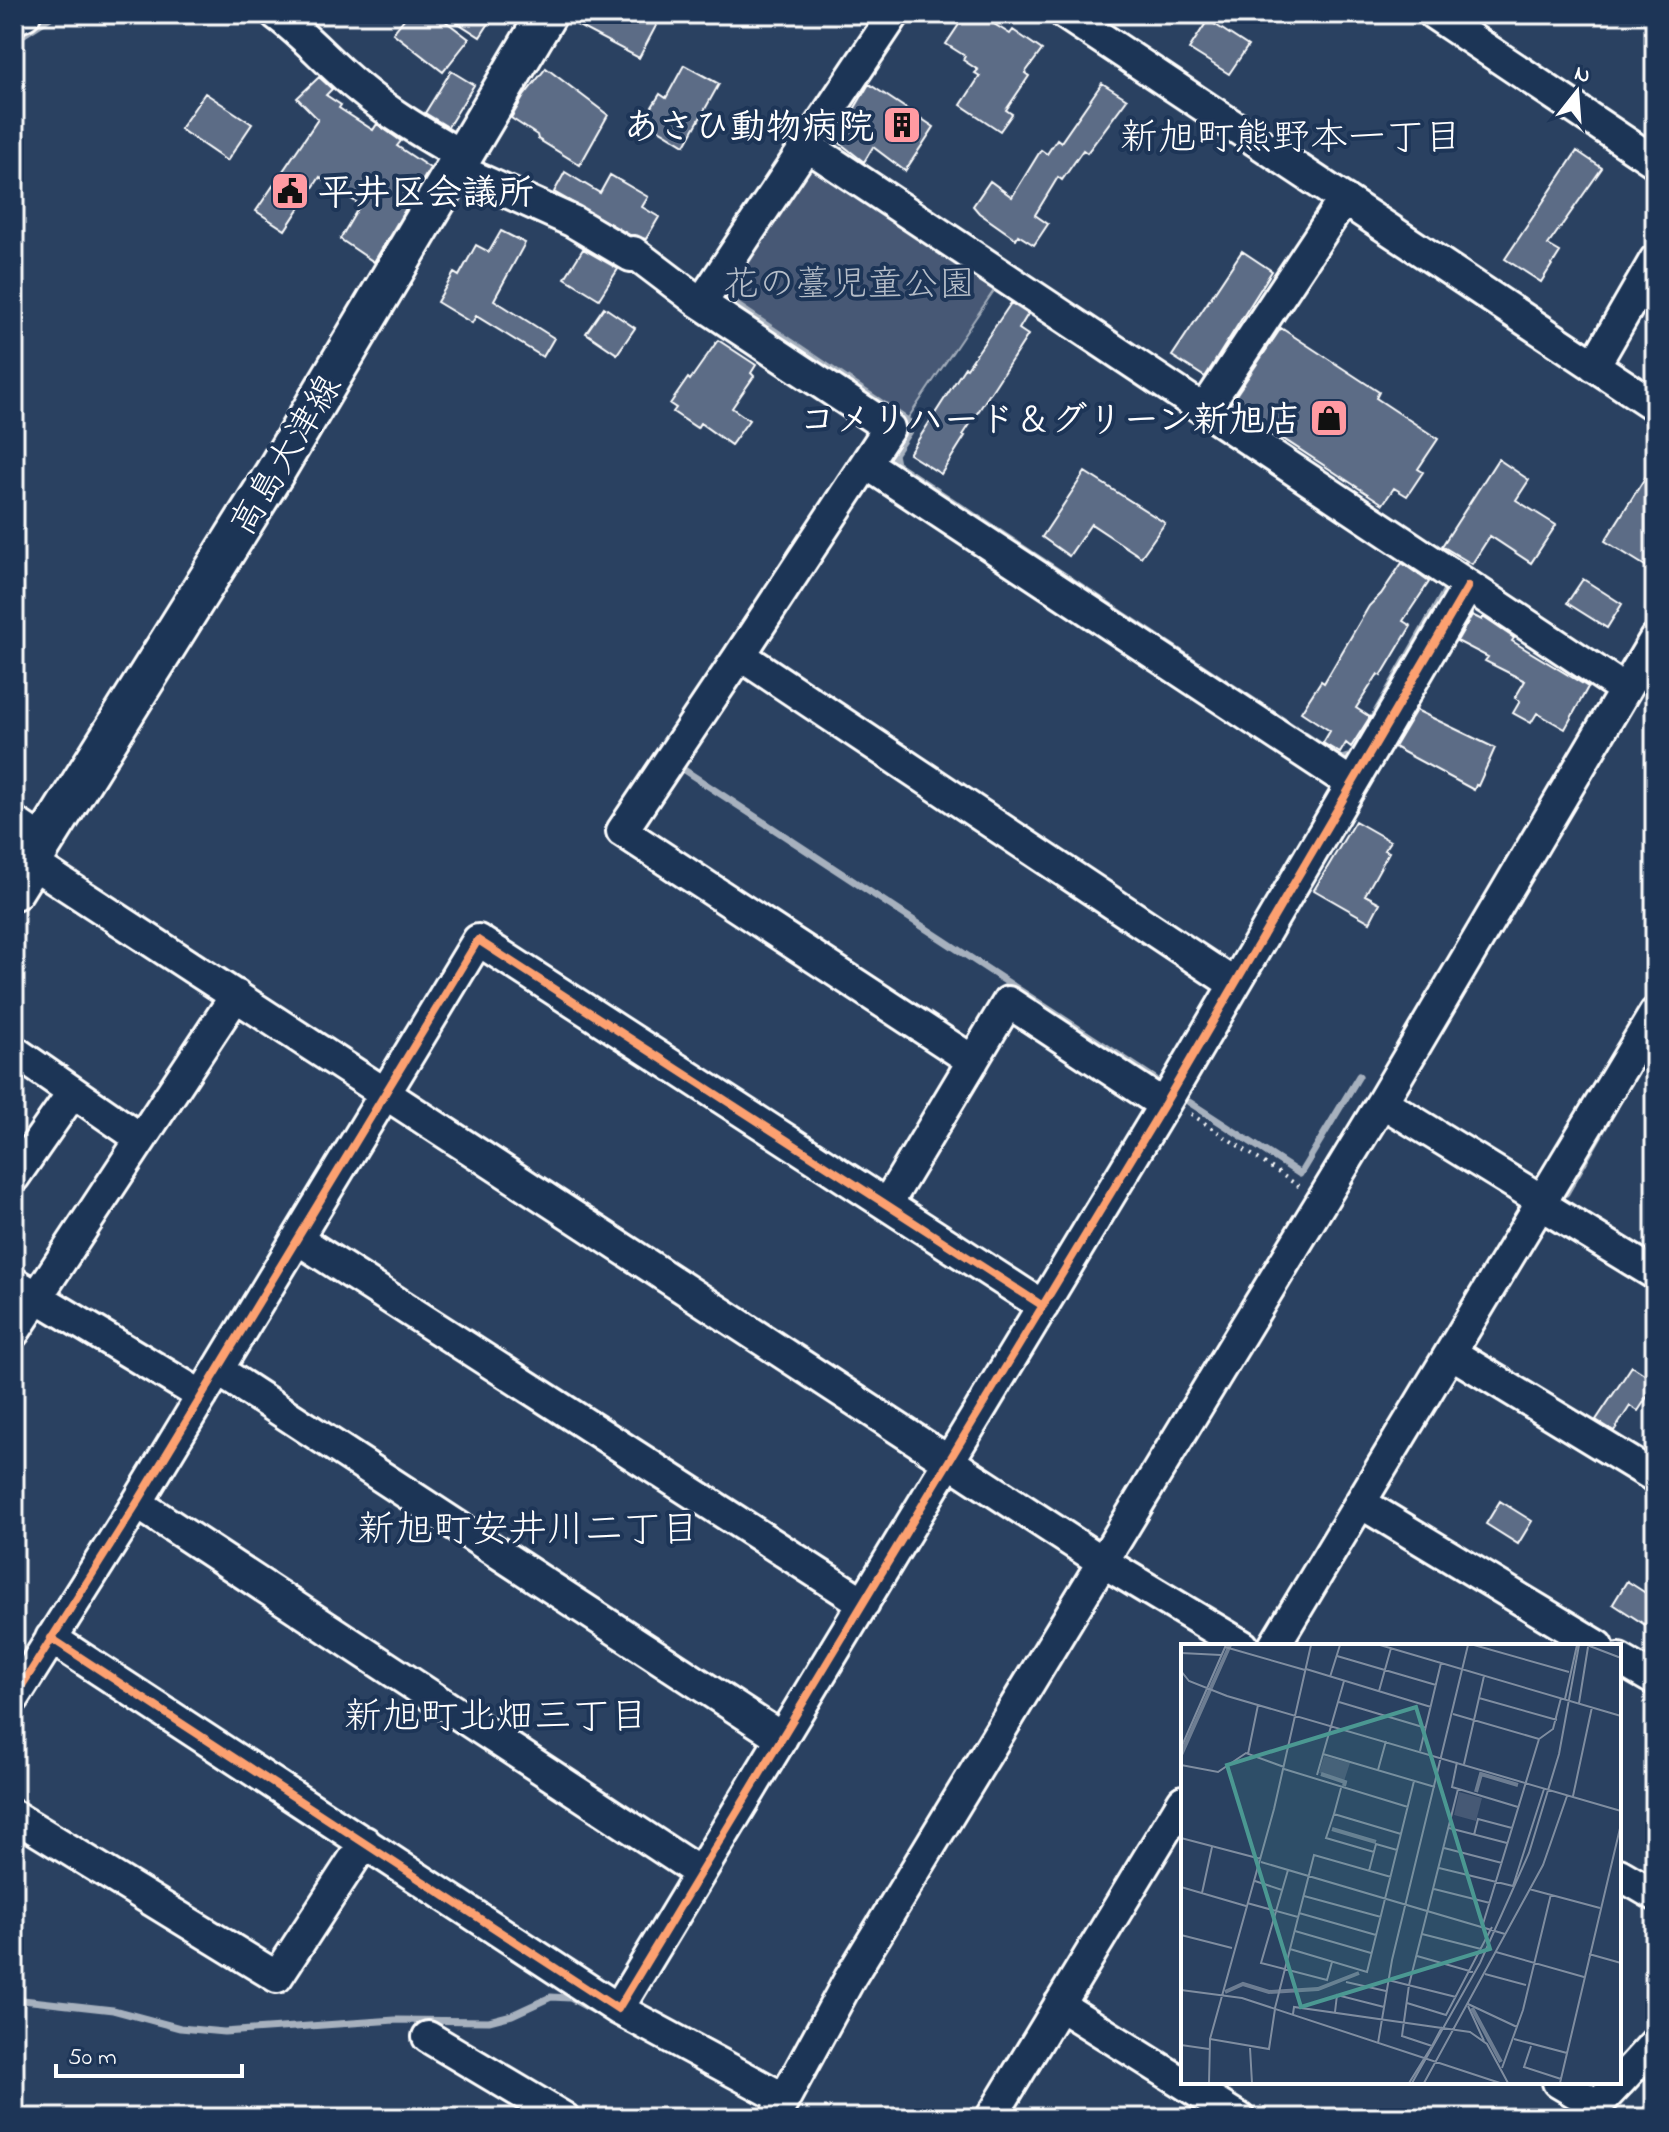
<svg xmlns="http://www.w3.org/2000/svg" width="1669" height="2132" font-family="'Indie Flower','Klee One',sans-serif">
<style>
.green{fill:#465975;stroke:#a2acba;stroke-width:2}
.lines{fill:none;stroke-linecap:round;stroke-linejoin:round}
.stream{stroke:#a7b1be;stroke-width:7}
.building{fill:#5b6c86;stroke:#fff;stroke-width:2}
.minor-casing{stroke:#fff;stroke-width:36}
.major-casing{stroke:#fff;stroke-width:44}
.path{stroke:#fff;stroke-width:4;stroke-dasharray:2 6;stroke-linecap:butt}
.minor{stroke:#1d3557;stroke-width:30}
.major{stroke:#1d3557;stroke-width:38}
.rail{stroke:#fff;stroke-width:6}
.cycleway-casing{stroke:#1d3557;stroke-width:13}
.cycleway{stroke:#fca06f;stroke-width:8}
.labels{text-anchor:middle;stroke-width:8;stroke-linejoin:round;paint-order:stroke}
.poi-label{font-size:36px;font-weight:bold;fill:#fff;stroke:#1d3557;text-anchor:end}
.park-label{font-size:36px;fill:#b5bdc8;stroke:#1d3557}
.street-label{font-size:36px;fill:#fff;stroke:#1d3557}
.neighbourhood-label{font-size:38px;fill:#fff;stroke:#1d3557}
.inset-river{fill:none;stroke:#6d7d92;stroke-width:4}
.inset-road{fill:none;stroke:#7f8da0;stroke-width:2}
.view{fill:#4b9892;fill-opacity:0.15;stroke:#4b9892;stroke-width:4}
.inset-edge{fill:none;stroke:#fff;stroke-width:4}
</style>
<rect width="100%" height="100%" fill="#2a4161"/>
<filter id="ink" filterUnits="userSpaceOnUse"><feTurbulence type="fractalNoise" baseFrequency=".0125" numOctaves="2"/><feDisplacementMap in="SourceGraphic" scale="16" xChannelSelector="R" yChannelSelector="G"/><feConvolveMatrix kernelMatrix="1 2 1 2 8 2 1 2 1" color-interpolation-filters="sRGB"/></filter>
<g filter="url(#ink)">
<!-- green -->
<path class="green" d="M818,166L997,286L908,418L720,291L804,167Z"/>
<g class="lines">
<!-- stream -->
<path class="stream" d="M14,36L24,34L55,14
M726,300L913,425L894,454L896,464L1341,759L1351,756L1447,588
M681,768L1155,1079
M1189,1102L1300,1174L1359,1076
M1566,1193L1615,1108
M14,1999L113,2010L180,2028L224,2032L395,2020L489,2021L512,2015L551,1997L570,1998L596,2012"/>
</g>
<!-- building -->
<path class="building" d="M408,14H436L469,39L443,72L393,33Z
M444,14H495L480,37Z
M569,14H638L657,24L639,58L567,20Z
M966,14H978L1010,34L1013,30L1042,50L1025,73L1029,76L1006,110L1012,114L1000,131L961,105L980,76L975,73L978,70L963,60L965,56L946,44Z
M1208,20L1248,46L1229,74L1189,49Z
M684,65L719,84L685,145L644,120L660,94L666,98Z
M546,68L608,115L580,165L538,139L537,135L511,118L524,96Z
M451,71L474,85L448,127L425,113Z
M319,77L332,89L326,95L341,105L339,108L373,130L377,124L401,141L397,146L430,168L374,262L340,239L360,205L320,177L285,230L256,211L318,119L297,98Z
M1102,83L1127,99L1087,153L1083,150L1062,180L1058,177L1035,215L1048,224L1034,245L1018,235L1016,239L979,213L973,206L990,181L1012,197L1041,150L1047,154L1057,139L1061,142Z
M869,84L934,127L905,171L873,147L864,162L836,140Z
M205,93L252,124L227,161L180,129Z
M1577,151L1602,168L1548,245L1560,252L1541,282L1505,259Z
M565,172L600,193L610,175L648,197L642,207L659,217L646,239L630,235L554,192Z
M501,231L525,243L494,300L554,338L543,357L476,316L472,323L437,302L454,273L459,276L476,245L489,252Z
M583,249L618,269L599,299L565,278Z
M1242,251L1272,271L1205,377L1172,356Z
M1011,303L1028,314L1019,329L1028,335L963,435L965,436L941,474L909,454L965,367L967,368Z
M604,307L635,328L617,354L586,333Z
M1281,328L1379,392L1376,398L1438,439L1418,469L1423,472L1407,496L1394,488L1383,504L1230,404Z
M718,340L756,365L751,373L754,376L732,408L749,420L731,445L700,423L697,428L673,412L676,408L670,404L688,378L690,380Z
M1498,459L1529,480L1516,500L1556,525L1531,563L1490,536L1472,564L1442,546Z
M1655,462V572L1605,541Z
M1085,472L1165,523L1141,557L1091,524L1069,556L1042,537Z
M1402,563L1429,582L1403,621L1411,626L1381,676L1378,674L1356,708L1370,717L1351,747L1346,743L1340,753L1323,743L1330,731L1301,712L1321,681L1324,683L1369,606L1381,594Z
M1583,579L1622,604L1607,628L1567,603Z
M1472,615L1482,620L1483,617L1514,638L1512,641L1588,687L1565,729L1537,713L1531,723L1513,713L1520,701L1515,698L1525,681L1485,661L1488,657L1457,641Z
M1416,710L1495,748L1478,786L1476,785L1474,790L1394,747Z
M1355,821L1390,841L1384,850L1389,852L1365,895L1380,903L1370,922L1314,890Z
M1632,1366L1655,1381V1385L1638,1411L1630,1406L1614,1431L1596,1420Z
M1500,1501L1532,1521L1518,1544L1486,1524Z
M1627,1581L1655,1599V1614L1647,1626L1613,1604Z"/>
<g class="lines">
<defs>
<path id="minor" d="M276,14C306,36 330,65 359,88C391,115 426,135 462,156
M1065,14L1655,406
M1434,14L1655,162
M14,19L25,14
M806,145L1625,690
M454,168L572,221L631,256L633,252L699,302L889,428L740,655L1234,984
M702,302L894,14
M1594,366L1655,260
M1205,409L1344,199
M867,464L1352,784
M740,655L622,831L973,1061
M14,822L45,843
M32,863L1103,1562L1243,1646
M14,1051L141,1139
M1382,1102L1543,1201
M14,1177L73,1092
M887,1204L1008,1002L1164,1105
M1540,1204L1655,1274
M298,1239L864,1603
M14,1283L202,1396
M14,1332L236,995
M1451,1353L1655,1477
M218,1370L782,1738
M137,1503L700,1873
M1361,1503L1598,1646
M51,1638L618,2009L1164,1105L1468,586
M1274,1646L1655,1013
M1619,1659L1655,1680
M14,1698L137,1503L478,940L1043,1306
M14,1816L277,1977L365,1842
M1619,1874L1655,1895
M1059,2005L1239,2118
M618,2009L783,2098
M428,2037L564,2118
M1558,2082L1597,2105
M1619,2082L1655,2043
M774,2118L850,1978L1382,1102L1655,639
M991,2118L1183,1801
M1585,2118L1619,2082"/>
<path id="major" d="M14,890L275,472L547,14"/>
</defs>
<!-- minor casing -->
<use href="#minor" class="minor-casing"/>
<!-- major casing -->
<use href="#major" class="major-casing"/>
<!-- path -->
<path class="path" d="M1191,1114L1300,1187"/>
<!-- minor -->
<use href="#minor" class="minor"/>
<!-- major -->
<use href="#major" class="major"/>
<!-- rail -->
<path class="rail" d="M1648,2118L1655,2110"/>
<defs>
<path id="cycleway" d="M51,1638L618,2009L1164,1105L1468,586
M14,1698L137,1503L478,940L1043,1306"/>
</defs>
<!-- cycleway casing -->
<use href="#cycleway" class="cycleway-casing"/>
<!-- cycleway -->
<use href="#cycleway" class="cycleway"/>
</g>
</g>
<!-- icons -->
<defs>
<symbol id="building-square" viewBox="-11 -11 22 22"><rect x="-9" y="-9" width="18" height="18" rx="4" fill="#ff9aa2" stroke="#1d3557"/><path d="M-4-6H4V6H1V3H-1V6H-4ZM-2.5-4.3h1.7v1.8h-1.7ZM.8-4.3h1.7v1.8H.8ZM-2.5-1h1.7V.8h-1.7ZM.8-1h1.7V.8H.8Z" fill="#111"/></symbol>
<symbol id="civic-square" viewBox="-11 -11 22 22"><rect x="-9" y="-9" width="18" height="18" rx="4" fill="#ff9aa2" stroke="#1d3557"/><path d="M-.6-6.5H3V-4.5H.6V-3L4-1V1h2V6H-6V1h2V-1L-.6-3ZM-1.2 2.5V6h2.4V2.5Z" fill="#111"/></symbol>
<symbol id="shop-square" viewBox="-11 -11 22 22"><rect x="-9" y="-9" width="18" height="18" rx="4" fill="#ff9aa2" stroke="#1d3557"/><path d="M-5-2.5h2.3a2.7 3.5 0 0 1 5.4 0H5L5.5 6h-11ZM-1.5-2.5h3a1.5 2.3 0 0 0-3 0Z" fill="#111"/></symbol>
</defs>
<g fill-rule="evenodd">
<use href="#building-square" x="880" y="103" width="44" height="44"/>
<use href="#civic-square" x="268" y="169" width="44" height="44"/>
<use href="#shop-square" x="1307" y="396" width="44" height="44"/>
</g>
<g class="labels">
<!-- poi labels -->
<g class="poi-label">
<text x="874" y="138">あさひ動物病院</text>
<text x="318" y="204" text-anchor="start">平井区会議所</text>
<text x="1301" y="431">コメリハード＆グリーン新旭店</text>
</g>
<!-- park labels -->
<g class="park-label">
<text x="849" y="295">花の薹児童公園</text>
</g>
<!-- street labels -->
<g class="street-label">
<text transform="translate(284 454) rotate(-59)" y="13">高島大津線</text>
</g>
<!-- neighbourhood labels -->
<g class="neighbourhood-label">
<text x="1291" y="149">新旭町熊野本一丁目</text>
<text x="528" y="1541">新旭町安井川二丁目</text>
<text x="496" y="1728">新旭町北畑三丁目</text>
</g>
</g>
<!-- overview -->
<g transform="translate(1181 1644)">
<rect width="440" height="440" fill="#2a4161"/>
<path d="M143,112L169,119L163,137L138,129ZM278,148L301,154L295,177L273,171Z" fill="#465975"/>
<path class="inset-river" d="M0,111L49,1M140,130L164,138L163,142M295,148L300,130L337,141M151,185L195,198M44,348L62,340L88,348L137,345L178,329M291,364L320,418"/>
<path class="inset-road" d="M199,1L440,72M293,1L388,28M406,1L440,14M44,3L124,26M0,9L40,11M156,12L255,41M125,25L250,63M0,27L8,37L46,52L440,167M149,33L159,1M198,47L210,4M298,54L376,76M384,55L396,1M158,58L245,84M398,59L407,3M272,70L358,95M0,104L45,1M239,107L260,19M67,110L77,61M142,110L254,143M276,118L271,143L337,163M283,120L303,32M0,121L37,128L65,109L103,123M103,125L227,163M197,126L205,97M136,131L163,37M160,144L153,170L220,190M392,152L411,63M153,170L145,194L193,208M268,184L326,199M293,191L297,175L331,184M0,194L80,215M263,204L321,219M80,218L324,290M258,224L332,242L363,145M107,226L80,319L146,336L151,318M188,227L195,200L216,206M74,237L101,246M0,243L65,262M253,245L309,259M348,245L419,264M21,249L31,203M123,252L200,273M66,259L117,273M118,269L195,291M302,280L358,95L372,85L380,54M114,287L190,309M241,290L300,305M0,291L51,304M109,305L186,328L233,137M315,308L403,333M408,310L440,319M236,312L292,328M304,330L345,341M207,336L275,353M165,338L205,347M0,346L61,354L319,439M226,359L265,371L311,283M287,360L336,383M287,362L303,397M94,364L133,211L210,233M154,368L156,351L203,363M112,370L113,363L289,388L306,400L327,439M261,383L251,402L221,392L228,341L277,145M29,395L88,405L94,365M333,395L386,409M197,399L211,316L287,1M0,401L28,405M350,402L343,423L380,435M69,404L71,439M321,424L342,366L370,250M28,439L29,395L93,165L130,1M228,439L251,402M231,439L299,319L348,209L378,110L398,1M243,439L362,221L386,152M379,439L440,180"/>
<path class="view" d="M235,63L309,305L120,363L46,121Z"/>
<rect width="440" height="440" class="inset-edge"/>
</g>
<!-- margin -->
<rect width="1669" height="2132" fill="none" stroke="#1d3557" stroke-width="48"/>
<rect x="24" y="24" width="1621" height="2084" fill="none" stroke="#fff" stroke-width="3" filter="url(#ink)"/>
<!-- north arrow -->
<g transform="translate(1577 92) rotate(17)" stroke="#1d3557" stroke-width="6" paint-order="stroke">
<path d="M0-6L14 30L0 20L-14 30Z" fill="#ffffff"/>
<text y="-12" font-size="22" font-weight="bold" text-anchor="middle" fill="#ffffff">N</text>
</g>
<!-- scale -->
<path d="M56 2064v12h186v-12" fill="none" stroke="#ffffff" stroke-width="4"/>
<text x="68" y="2064" font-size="24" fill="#ffffff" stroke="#1d3557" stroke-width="6" paint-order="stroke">50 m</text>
</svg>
